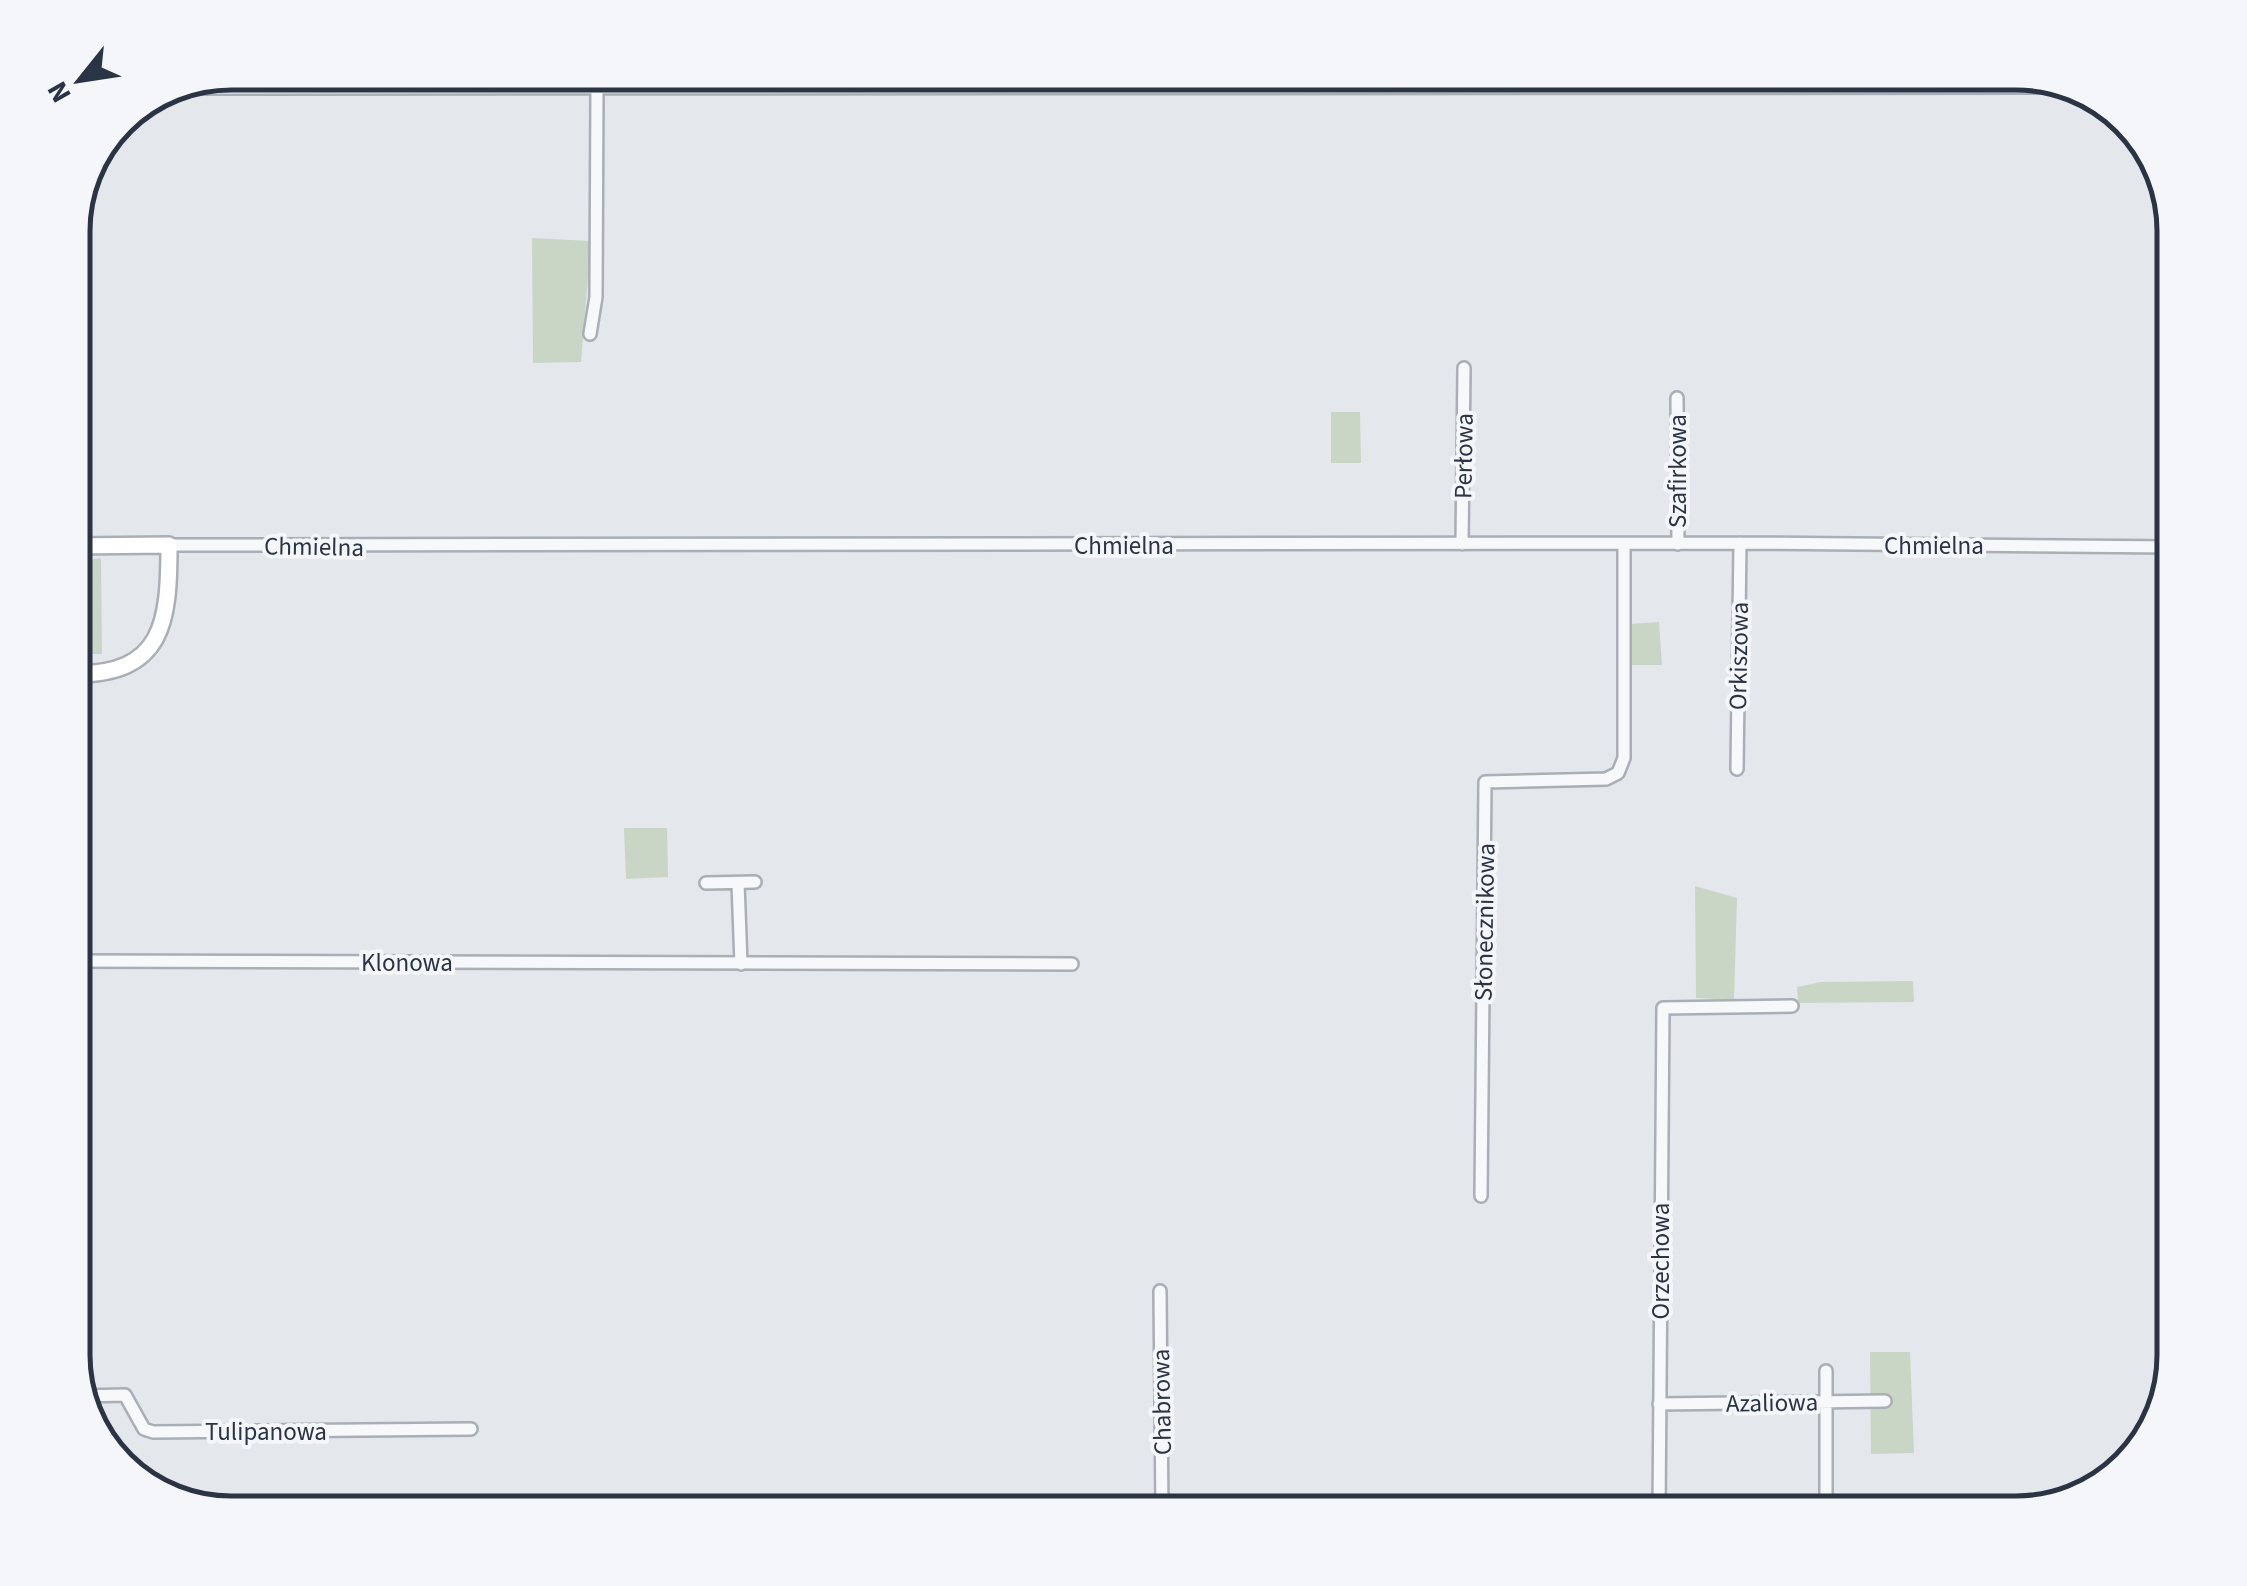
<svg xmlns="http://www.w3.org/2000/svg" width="2247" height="1586" font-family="'Source Sans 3',sans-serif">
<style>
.green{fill:#c9d6c5}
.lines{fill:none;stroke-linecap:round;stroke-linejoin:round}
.street-casing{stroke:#a9aeb7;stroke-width:16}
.secondary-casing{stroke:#a9aeb7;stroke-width:20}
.street{stroke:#f7f8fa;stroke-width:11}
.secondary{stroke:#fff;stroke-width:15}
.labels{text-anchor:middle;stroke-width:8;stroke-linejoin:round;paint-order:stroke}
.street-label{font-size:25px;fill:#2b3445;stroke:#f4f6f9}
.rim{fill:none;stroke:#2b3445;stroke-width:5}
</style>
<rect width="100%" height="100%" fill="#e4e7ec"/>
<!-- green -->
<path class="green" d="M532,238L591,241L581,362L533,363Z
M73,390H86L87,488H76V496Z
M1331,412H1360L1361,463H1331Z
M101,558L102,654H73V562Z
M1659,622L1662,665H1630L1629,624Z
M624,828H667L668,877L626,879Z
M1695,886L1737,898L1734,1000L1696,998Z
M1913,981L1914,1002L1798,1003L1797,987L1821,982Z
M1870,1352H1910L1914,1453L1871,1454Z"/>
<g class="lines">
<defs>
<path id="street" d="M326,73L327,88
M189,88L2059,87
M590,334L596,297L597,88
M1677,398L1678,544
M1462,544L1464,368
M169,545L1740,543L2174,547
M2163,547L2171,1367
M1737,769L1740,543
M706,883L755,882
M738,883L741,964
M73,961L1072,964
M1481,1196L1485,782L1606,779L1618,773L1624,758V545
M1160,1291L1162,1513
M81,1396L125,1395L144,1429L153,1432L471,1429
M1659,1404L1885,1401
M1659,1513L1663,1008L1792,1006
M1826,1513V1371"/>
<path id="secondary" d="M73,674C164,675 169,622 169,545L73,546"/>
</defs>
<!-- street casing -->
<use href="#street" class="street-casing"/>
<!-- secondary casing -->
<use href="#secondary" class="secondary-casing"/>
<!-- street -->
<use href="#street" class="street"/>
<!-- secondary -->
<use href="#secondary" class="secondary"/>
</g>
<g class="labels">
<!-- street labels -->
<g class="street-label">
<text transform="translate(1463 456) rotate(-89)" y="9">Perłowa</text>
<text transform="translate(1677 471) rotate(-90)" y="9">Szafirkowa</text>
<text x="1124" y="554">Chmielna</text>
<text x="1934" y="554">Chmielna</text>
<text transform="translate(314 546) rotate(1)" y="9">Chmielna</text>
<text transform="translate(1738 656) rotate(-89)" y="9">Orkiszowa</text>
<text transform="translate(1484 922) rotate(-89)" y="9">Słonecznikowa</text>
<text x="407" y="971">Klonowa</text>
<text transform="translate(1660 1261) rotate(-90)" y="9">Orzechowa</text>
<text transform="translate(1161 1402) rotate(-91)" y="9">Chabrowa</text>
<text transform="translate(1772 1402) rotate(-1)" y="9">Azaliowa</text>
<text x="266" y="1440">Tulipanowa</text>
</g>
</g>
<!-- crop -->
<path d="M0 0H2247V1586H0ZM231 90H2016A141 141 0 0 1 2157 231V1355A141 141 0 0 1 2016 1496H231A141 141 0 0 1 90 1355V231A141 141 0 0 1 231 90Z" fill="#f4f6f9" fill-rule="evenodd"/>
<path class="rim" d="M231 90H2016A141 141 0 0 1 2157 231V1355A141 141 0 0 1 2016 1496H231A141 141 0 0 1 90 1355V231A141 141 0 0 1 231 90Z"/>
<!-- north arrow -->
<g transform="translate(80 80) rotate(240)" stroke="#f4f6f9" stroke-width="8" paint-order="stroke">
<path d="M0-8L18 38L0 25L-18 38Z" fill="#2b3445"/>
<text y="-15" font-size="28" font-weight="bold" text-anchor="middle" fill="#2b3445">N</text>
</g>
</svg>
